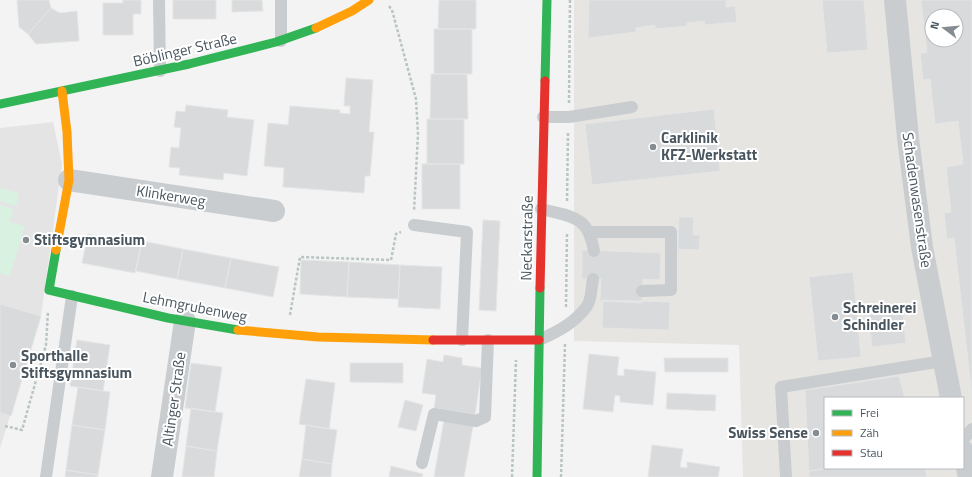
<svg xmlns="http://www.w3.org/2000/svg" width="972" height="477" font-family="'Titillium Web',sans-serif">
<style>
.commercial{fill:#e7e5e2;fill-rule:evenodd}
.education{fill:#e5e4e5}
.green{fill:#d8f1e0}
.building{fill:#d9dadb;stroke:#e4e5e6;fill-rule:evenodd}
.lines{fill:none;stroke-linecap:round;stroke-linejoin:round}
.path{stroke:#b9c5c1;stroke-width:2.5;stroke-dasharray:3 2;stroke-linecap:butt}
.lane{stroke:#cacdcf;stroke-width:12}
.street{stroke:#cacdcf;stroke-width:22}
.fast{stroke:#30b455;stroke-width:9}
.slow{stroke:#ff9f0a;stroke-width:9}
.jam{stroke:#e5322d;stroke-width:9}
.poi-dot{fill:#858d93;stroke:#fff;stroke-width:1.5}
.labels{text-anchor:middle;stroke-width:4;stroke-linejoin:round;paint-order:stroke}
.street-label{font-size:15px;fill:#4a565f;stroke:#fff}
.poi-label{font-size:15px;font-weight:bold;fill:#4a565f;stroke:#fff;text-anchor:start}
</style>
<rect width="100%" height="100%" fill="#f3f3f3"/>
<!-- commercial -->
<path class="commercial" d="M574,0H972V477H743L739,345L574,341ZM932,16H956V40H932ZM825,398H963V468H825Z"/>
<!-- education -->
<path class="education" d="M53,122L62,164L41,316L0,448V128Z"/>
<!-- green -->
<path class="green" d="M0,188L19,193L16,206L0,201Z
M0,205L13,209L10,222L25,226L10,276L0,273Z"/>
<!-- building -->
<path class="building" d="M17,0H49L51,8L28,34L19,27Z
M123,0H141V14H133V35H103V3H123Z
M173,0H216V19H173Z
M232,0H262L263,11L232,12Z
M439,0H476V29H438Z
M589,0H732L726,1V7L735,6L737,22L705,25L704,21L687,23V26L655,29V25L636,28V32L588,38Z
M822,0H864L868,50L827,53Z
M921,0H972V396L954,238L947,239L944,213L951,212L946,167L963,164L958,121L935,124L930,79L923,80L920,53H927ZM932,16H956V40H932Z
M51,8L60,13L77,11L79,41L36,44L28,34Z
M434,29H472V74H434Z
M431,74H467L468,119H430Z
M346,78L373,80L369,132H374L370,176H365L364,193L283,187L284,168L264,166L268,123L288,125L290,106L340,110V113L350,114V106H344Z
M186,105L228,110L227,117L254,120L247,176L224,173L223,180L179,175L180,168L169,167L171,147L179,148L181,128L174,127L176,111L185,112Z
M714,109L720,171L592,185L585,124Z
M427,119H464V164H427Z
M422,164H460V209H422Z
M679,217H694L693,235H700L699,250L678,249Z
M483,220L500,221L496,311L479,310Z
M88,234L141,244L135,273L82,263Z
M142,241L183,249L177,279L136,271Z
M183,249L231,258L225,288L177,279Z
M582,250L661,253L660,280L643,279L642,303L600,301L601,279H582Z
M231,258L279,267L273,297L225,288Z
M301,260L349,262L347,297L300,294Z
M349,262L400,265L398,299L347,297Z
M400,265L442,267L440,309L398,307Z
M853,272L861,357L818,361L809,277Z
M603,300L670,302L669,330L602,328Z
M0,304L41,316L11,416L0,413Z
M902,306L906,343L872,347L868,309Z
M77,340L110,345L103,391L70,386Z
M589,354L619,357L617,375L624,376V369L656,372L653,405L620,402V396L615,395L613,412L583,409Z
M444,355L462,358V365L482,368L475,415L434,408L436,395L422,393L427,359L443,362Z
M664,358H728V372H665Z
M191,363L222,367L215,412L185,408Z
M350,363H403V383L350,382Z
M899,376L905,398H825V468H829L809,471L805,390Z
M306,379L335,383L329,429L299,424Z
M78,387L110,392L105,430L72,425Z
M667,393L716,395L715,411L666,409Z
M405,400L423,405L416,431L398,427Z
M191,408L223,413L217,451L186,446Z
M444,420L473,426L464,477H434Z
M72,425L105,430L98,475L66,470Z
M306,425L337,430L332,464L302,459Z
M652,445L683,449L680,467L687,468V462L720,467L718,477H648Z
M186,446L217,451L214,477H182Z
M302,459L332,464L331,477H299Z
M391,466L423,474L422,477H389Z
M829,468H925L927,477H809V471Z
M66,470L98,475V477H65Z"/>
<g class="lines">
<!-- path -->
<path class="path" d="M389,6L392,10L416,99L418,134L414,211
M569,103L570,0
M567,201L568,132
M566,307L567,232
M290,315L300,257L391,260L396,234L401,232
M5,426L22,430L46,345L48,311
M512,477L516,360
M561,477L565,344"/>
<!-- lane -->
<path class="lane" d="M159,0L160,71
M281,41V0
M543,117H569L632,107
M541,209C572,217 588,215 594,251
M414,225L467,232L462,340
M589,232H671V290L642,291
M539,340C557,332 575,323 587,306C592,299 591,288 593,279
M963,440L972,429
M422,463L434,414L476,421L485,417L488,340
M46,477L72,296
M786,477L781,387L943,361"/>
<!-- street -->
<path class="street" d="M895,0L908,138L922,247L951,398
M69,180L274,211
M963,451L969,477
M162,477L185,321"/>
<!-- fast -->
<path class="fast" d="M545,81L547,0
M0,104L189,64L276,42L316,28
M56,250L49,290L168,318L238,330
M537,477L540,288"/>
<!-- slow -->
<path class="slow" d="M316,28L352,11L369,0
M56,250L69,180L67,132L62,91
M238,330L318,337L433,340"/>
<!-- jam -->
<path class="jam" d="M540,288L545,81
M433,340H539"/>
</g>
<!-- markers -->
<g class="poi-dot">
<circle cx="653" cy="147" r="4"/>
<circle cx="26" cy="240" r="4"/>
<circle cx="835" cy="317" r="4"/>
<circle cx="13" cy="365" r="4"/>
<circle cx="816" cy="433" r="4"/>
</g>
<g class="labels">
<!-- street labels -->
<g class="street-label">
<text transform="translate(185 50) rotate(-13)" y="5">Böblinger Straße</text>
<text transform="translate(171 196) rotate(9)" y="5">Klinkerweg</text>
<text transform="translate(917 200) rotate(82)" y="5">Schadenwasenstraße</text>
<text transform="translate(527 238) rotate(-89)" y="5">Neckarstraße</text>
<text transform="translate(195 307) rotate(11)" y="5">Lehmgrubenweg</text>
<text transform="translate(174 399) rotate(-82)" y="5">Altinger Straße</text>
</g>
<!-- poi labels -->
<g class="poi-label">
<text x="661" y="143">Carklinik<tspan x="661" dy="17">KFZ-Werkstatt</tspan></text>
<text x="34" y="245">Stiftsgymnasium</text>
<text x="843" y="313">Schreinerei<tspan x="843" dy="17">Schindler</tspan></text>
<text x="21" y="361">Sporthalle<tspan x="21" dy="17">Stiftsgymnasium</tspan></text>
<text x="808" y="438" text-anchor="end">Swiss Sense</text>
</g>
</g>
<!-- legend -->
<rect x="824" y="397" width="140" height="72" fill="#ffffff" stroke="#b7bbbf"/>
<rect x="832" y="410" width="20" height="6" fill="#30b455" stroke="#b7bbbf"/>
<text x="860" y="417" font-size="12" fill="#4a565f">Frei</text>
<rect x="832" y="430" width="20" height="6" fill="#ff9f0a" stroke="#b7bbbf"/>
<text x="860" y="437" font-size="12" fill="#4a565f">Zäh</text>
<rect x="832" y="450" width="20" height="6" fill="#e5322d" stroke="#b7bbbf"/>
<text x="860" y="457" font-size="12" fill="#4a565f">Stau</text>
<!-- north arrow -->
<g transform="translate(944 28) rotate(286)"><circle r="19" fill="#ffffff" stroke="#b7bbbf"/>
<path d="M0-3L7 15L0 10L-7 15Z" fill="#858d93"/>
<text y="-6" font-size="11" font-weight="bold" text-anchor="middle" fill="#4a565f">N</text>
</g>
</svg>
